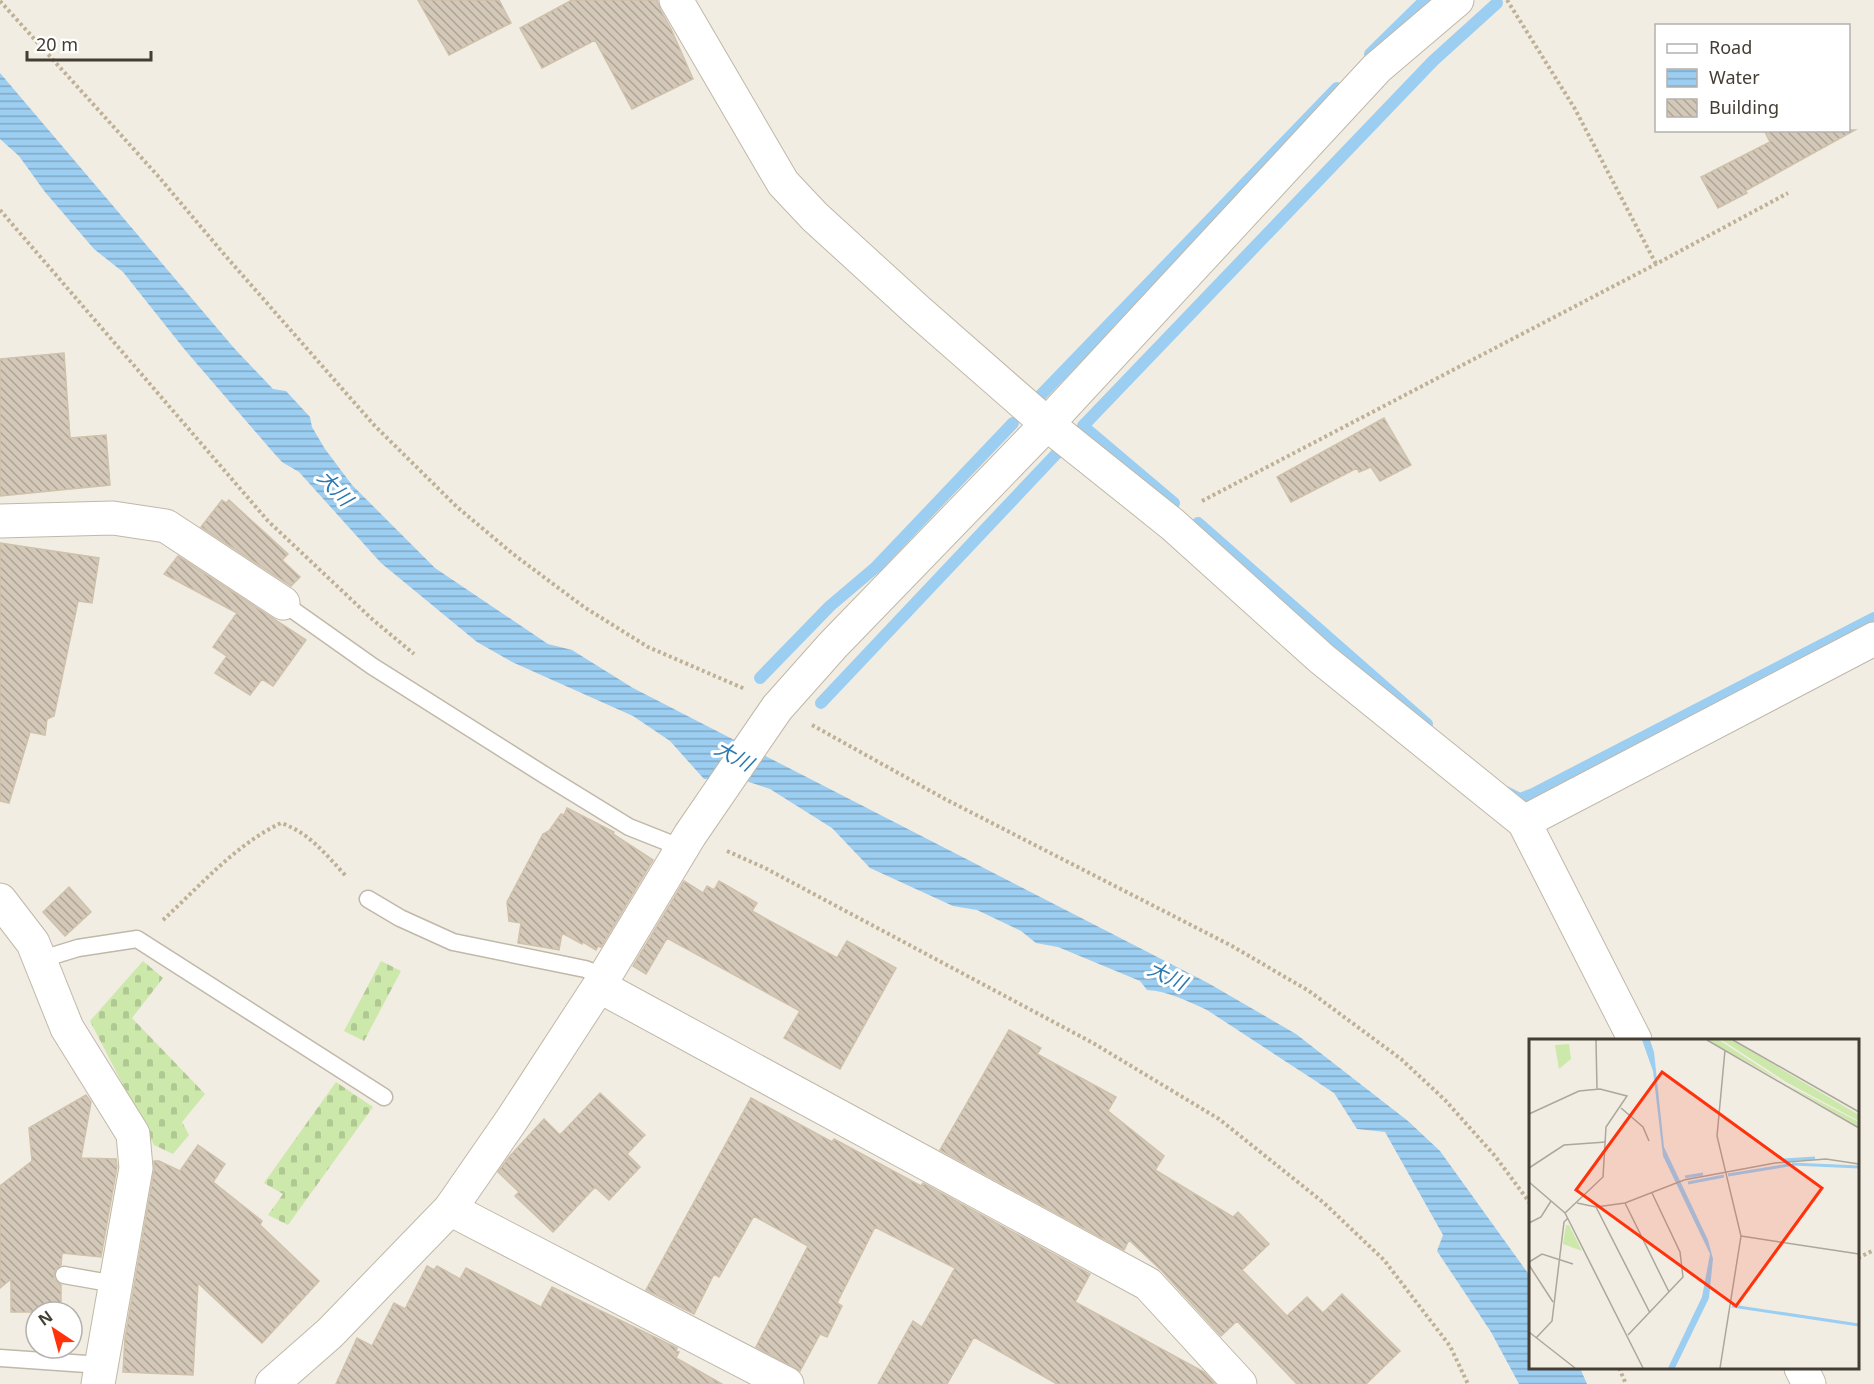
<svg xmlns="http://www.w3.org/2000/svg" width="1874" height="1384" font-family="'Noto Sans','Noto Sans JP',sans-serif">
<style>
.cemetery{fill:url(#cemetery-stones)}
.water{fill:url(#water-rules)}
.lines{fill:none;stroke-linecap:round;stroke-linejoin:round}
.stream{stroke:#9ccef1;stroke-width:12}
.building{fill:url(#building-back-hatch);stroke:#cfc1ab;stroke-width:1.5}
.lane-casing{stroke:#c0b8a8;stroke-width:19}
.street-casing{stroke:#c0b8a8;stroke-width:35}
.path{stroke:#bfb196;stroke-width:4;stroke-dasharray:3 3;stroke-linecap:butt}
.lane{stroke:#fff;stroke-width:16}
.street{stroke:#fff;stroke-width:33}
.labels{text-anchor:middle;stroke-width:6;stroke-linejoin:round;paint-order:stroke}
.water-label{font-size:20px;font-style:italic;fill:#2a78b1;stroke:#fff}
.inset-river{fill:none;stroke:#9ccef1;stroke-width:3}
.inset-road{fill:none;stroke:#aca79d;stroke-width:1.5}
.view{fill:#ff320c;fill-opacity:0.15;stroke:#ff320c;stroke-width:3}
.inset-edge{fill:none;stroke:#443d33;stroke-width:3}
</style>
<defs>
<pattern id="cemetery-stones" width="16" height="16" patternUnits="userSpaceOnUse" patternTransform="scale(1.5)"><rect width="16" height="16" fill="#cce8aa"/><path d="M2 7V4a2 2 0 0 1 4 0v3zM10 15v-3a2 2 0 0 1 4 0v3z" fill="#b0c893"/></pattern>
<pattern id="water-rules" width="6" height="5" patternUnits="userSpaceOnUse" patternTransform="scale(1.5)"><rect width="6" height="5" fill="#9ccef1"/><path d="M0 2.5h6" fill="none" stroke="#81a8c4"/></pattern>
<pattern id="building-back-hatch" width="6" height="6" patternUnits="userSpaceOnUse" patternTransform="scale(1.5)"><rect width="6" height="6" fill="#d4c9b8"/><path d="M-1 5l2 2M0 0l6 6M5-1l2 2" fill="none" stroke="#aea496"/></pattern>
</defs>
<rect width="100%" height="100%" fill="#f2ede3"/>
<!-- cemetery -->
<path class="cemetery" d="M143,961L163,978L132,1018L205,1094L182,1122L189,1135L173,1154L154,1145L90,1021Z
M381,961L401,971L364,1041L344,1031Z
M336,1082L373,1107L288,1225L268,1215L283,1194L264,1183Z"/>
<!-- water -->
<path class="water" d="M0,73L234,348L273,389L286,391L310,417L312,427L325,449L352,485L435,568L548,644L572,650L633,688L1208,983L1296,1034L1408,1121L1440,1151L1530,1276V1368H1580L1587,1384H1519L1491,1332L1437,1251L1443,1235L1385,1132L1357,1129L1334,1093L1207,1010C1187,1001 1168,991 1147,990L1140,981L1058,947L1036,943L1021,931L977,910L953,906L870,868L832,828L770,789L746,781L704,779L670,741L633,716L512,662L477,642L381,563L299,472L282,462L272,451L185,350L123,272L94,249L45,192L19,156L0,139Z"/>
<g class="lines">
<!-- stream -->
<path class="stream" d="M1370,54L1425,0
M1039,397L1337,88
M1174,503L1083,426L1433,61L1497,3
M1198,523L1427,724
M760,678L830,606L876,567L1013,423
M821,703L1059,451
M1506,792L1520,799L1533,794L1874,618"/>
</g>
<!-- building -->
<path class="building" d="M418,0H499L511,23L449,55Z
M572,0H657L660,9L671,29L693,79L632,109L595,40L542,68L520,28Z
M1764,130H1855L1745,191L1747,193L1718,208L1701,177L1770,142Z
M64,353L70,438L106,435L110,485L0,496V359Z
M1384,418L1411,465L1380,481L1371,467L1359,472L1357,468L1291,502L1277,477Z
M222,500L226,503L229,500L288,554L282,560L300,577L291,586L201,527Z
M0,543L99,558L92,603L78,601L54,716L47,719L45,735L30,732L9,803L0,801Z
M178,556L306,640L273,686L262,679L250,695L215,673L227,656L213,647L237,613L164,574Z
M567,808L614,832L613,834L653,860L601,947L598,946L596,950L583,942L582,944L562,933L559,950L518,943L521,923L509,921L507,902L543,834L549,831L561,814L564,815Z
M684,881L703,893L707,886L714,890L719,881L757,903L752,911L837,958L847,941L896,968L840,1069L784,1038L800,1011L667,938L646,974L633,966Z
M69,887L91,912L65,936L43,912Z
M1009,1030L1041,1048L1037,1054L1116,1097L1108,1111L1164,1156L1155,1170L1233,1217L1238,1212L1269,1244L1242,1270L1287,1316L1307,1297L1323,1313L1342,1294L1400,1351L1366,1384H1297L1237,1321L1221,1336L1162,1271L1129,1240L1124,1250L940,1150Z
M600,1093L645,1135L627,1154L640,1167L609,1200L595,1187L553,1232L515,1196L519,1192L498,1172L509,1157L544,1119L560,1135Z
M86,1095L91,1102L81,1158L116,1159L117,1167L101,1257L62,1253L61,1265L56,1268L54,1274V1279L61,1285V1306H52V1312H11V1279L0,1288V1186L32,1161L29,1128Z
M751,1098L832,1142L834,1139L921,1186L923,1183L1090,1274L1075,1302L1204,1372L1215,1384H1057L974,1337L947,1384H878L913,1321L922,1327L955,1268L875,1227L837,1303L842,1306L827,1337L820,1334L800,1371L756,1347L808,1246L754,1216L719,1277L714,1274L694,1314L646,1290Z
M198,1145L225,1164L213,1182L262,1221L260,1225L319,1281L262,1343L198,1283L193,1375L123,1372L125,1338L154,1171V1161H159L180,1171Z
M427,1266L434,1270L437,1266L460,1279L466,1268L541,1307L552,1287L677,1348L676,1351L679,1352L676,1358L722,1384H336L357,1338L372,1346L394,1303L405,1309Z"/>
<g class="lines">
<defs>
<path id="lane" d="M283,603L372,666L546,776L629,827L682,848
M368,899L400,918L453,942L585,969L604,976
M39,960L78,948L137,939L384,1097
M64,1275L115,1284
M0,1358L101,1365"/>
<path id="street" d="M676,0L783,183L815,217L918,311L1047,424L1172,524L1322,659L1524,822L1635,1040
M0,521L113,518L166,526L283,603
M1524,822L1874,639
M0,900L33,943L67,1028L133,1134L136,1168L98,1384
M599,986L1148,1284L1240,1384
M450,1209L787,1384
M1801,1368L1809,1384
M272,1384L330,1333L450,1209L511,1121L599,986L690,835L777,708L833,645L1047,424L1377,68L1457,0"/>
</defs>
<!-- lane casing -->
<use href="#lane" class="lane-casing"/>
<!-- street casing -->
<use href="#street" class="street-casing"/>
<!-- path -->
<path class="path" d="M1507,0L1575,109L1656,264
M0,1L158,176L223,253L374,425L457,507L513,554L584,607L648,647L745,689
M0,210L268,521L372,619L414,654
M1202,501L1656,264L1788,193
M812,725L945,799L1232,946L1309,991L1401,1059L1445,1100L1495,1156L1530,1203
M727,851L765,868L1093,1043L1219,1119L1324,1203L1384,1260L1450,1346L1468,1384
M163,920C200,886 235,845 281,823C310,833 326,855 347,877
M1858,1258L1874,1250
M1619,1368L1626,1384"/>
<!-- lane -->
<use href="#lane" class="lane"/>
<!-- street -->
<use href="#street" class="street"/>
</g>
<g class="labels">
<!-- water labels -->
<g class="water-label">
<text transform="translate(335 488) rotate(47)" y="7">大川</text>
<text transform="translate(734 756) rotate(29)" y="7">大川</text>
<text transform="translate(1167 976) rotate(26)" y="7">大川</text>
</g>
</g>
<!-- overview -->
<g transform="translate(1529 1039)">
<rect width="330" height="330" fill="#f2ede3"/>
<path d="M179,1H190L254,43ZM193,1H203L330,76V82L257,43ZM257,45L330,83V88Z" fill="#cce8aa"/>
<path d="M40,5L42,20L30,30L26,6ZM37,186H40L53,212L34,205Z" fill="#cce8aa"/>
<path d="M113,1H121L125,13L135,108L179,201L184,220L180,259L146,329H139L173,258L181,215L134,117L124,32Z" fill="#9ccef1"/>
<path class="inset-river" d="M255,121L286,119M263,125L330,128M199,136L260,126M156,138L174,135M159,144L195,137M203,267L330,286"/>
<path class="inset-road" d="M67,1L68,50M178,1L330,89M204,1L330,73M92,69L114,88L120,102M0,75L50,52L71,50L98,57L77,88L74,138L36,174M0,129L35,106L77,103M0,143L36,174L114,329M48,164L67,168L96,164L155,141L246,124L297,120L330,125M96,164L140,253M67,168L121,274M0,184L12,178L22,162M212,197L330,215M0,223L13,215L44,225M0,226L24,263M0,293L46,329M99,296L154,238L151,213L123,154M7,299L23,282L35,183L39,179M191,329L212,197L188,97L196,11"/>
<path class="view" d="M133,33L293,149L207,267L47,151Z"/>
<rect width="330" height="330" class="inset-edge"/>
</g>
<!-- legend -->
<rect x="1655" y="24" width="195" height="108" fill="#ffffff" stroke="#b4b1ad" stroke-width="1.5"/>
<rect x="1667" y="44" width="30" height="9" fill="#ffffff" stroke="#b4b1ad" stroke-width="1.5"/>
<text x="1709" y="54" font-size="18" fill="#443d33">Road</text>
<rect x="1667" y="69" width="30" height="18" fill="url(#water-rules)" stroke="#b4b1ad" stroke-width="1.5"/>
<text x="1709" y="84" font-size="18" fill="#443d33">Water</text>
<rect x="1667" y="99" width="30" height="18" fill="url(#building-back-hatch)" stroke="#b4b1ad" stroke-width="1.5"/>
<text x="1709" y="114" font-size="18" fill="#443d33">Building</text>
<!-- north arrow -->
<g transform="translate(54 1330) rotate(324)"><circle r="28" fill="#ffffff" stroke="#b4b1ad" stroke-width="1.5"/>
<path d="M0-4.5L10 22L0 15L-10 22Z" fill="#ff320c"/>
<text y="-9" font-size="16" font-weight="bold" text-anchor="middle" fill="#443d33">N</text>
</g>
<!-- scale -->
<path d="M27 51v9h124v-9" fill="none" stroke="#443d33" stroke-width="3"/>
<text x="36" y="51" font-size="18" fill="#443d33" stroke="#ffffff" stroke-width="4.5" paint-order="stroke">20 m</text>
</svg>
